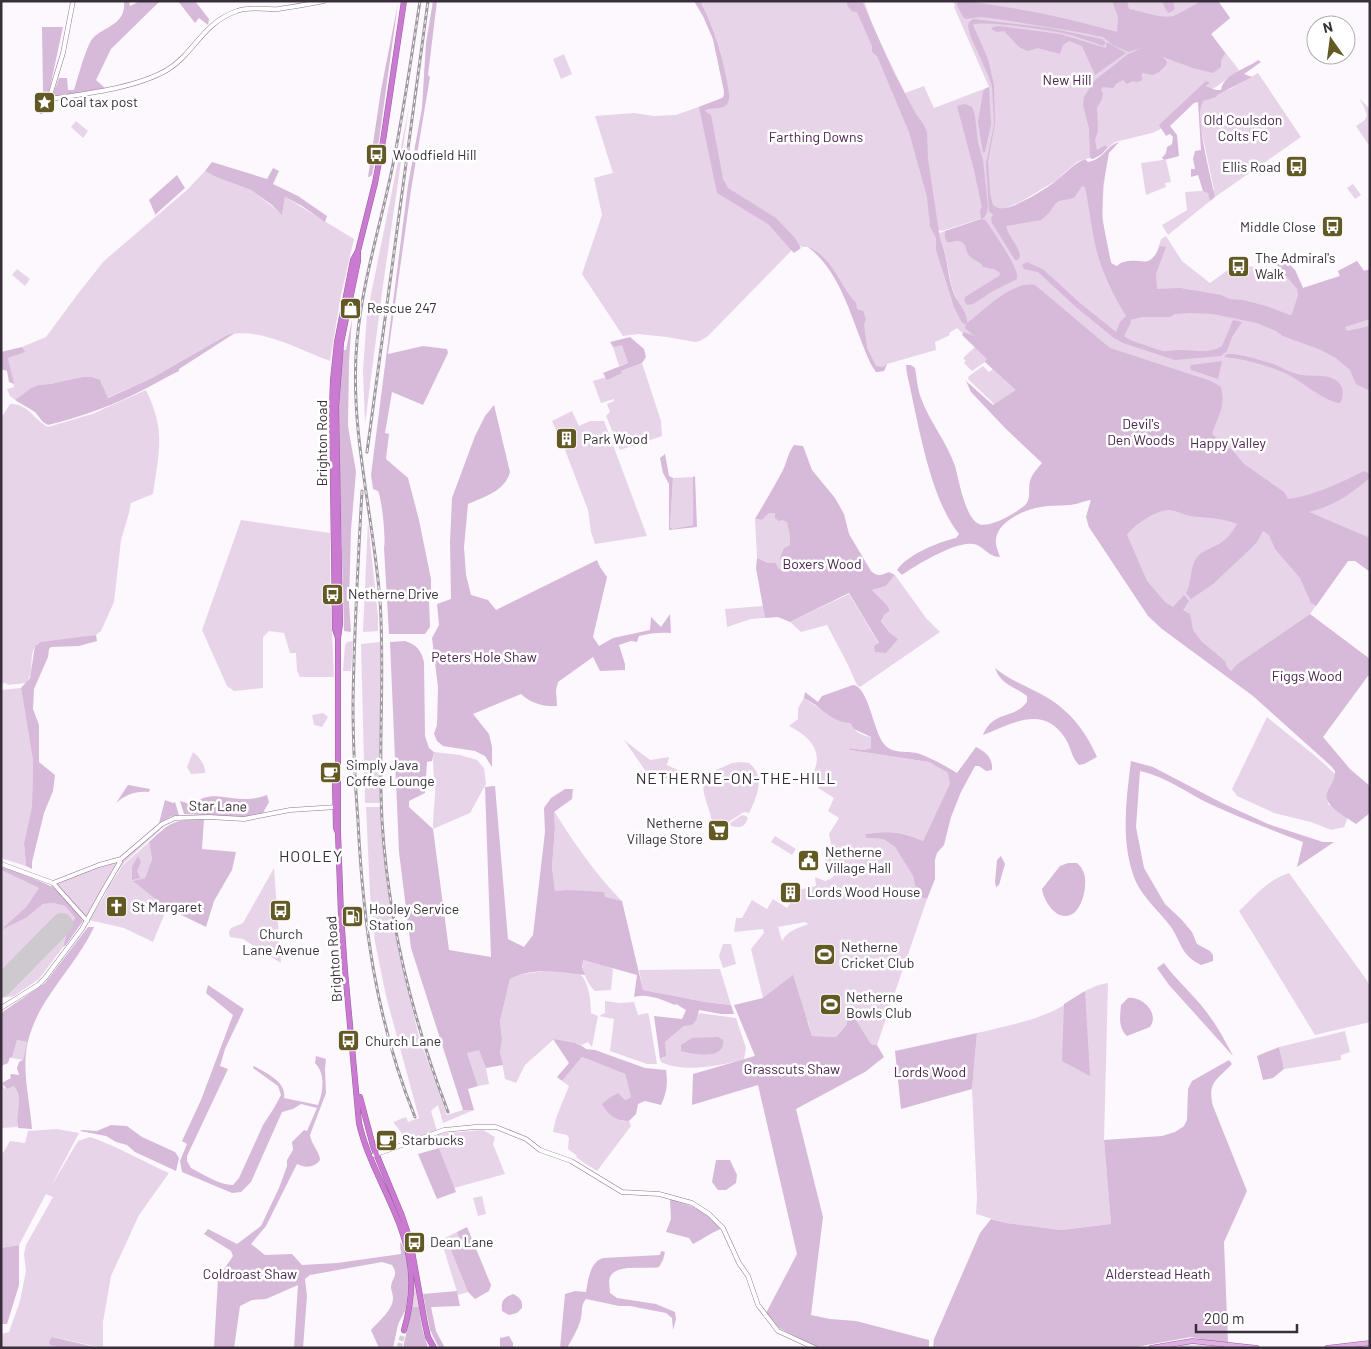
<svg xmlns="http://www.w3.org/2000/svg" width="1371" height="1349" font-family="Barlow,sans-serif">
<style>
.green{fill:#e7d4e8;fill-rule:evenodd}
.forest{fill:#d7b9d9}
.lines{fill:none;stroke-linecap:round;stroke-linejoin:round}
.runway{stroke:#cec8cf;stroke-width:22}
.highway-tunnel{stroke:#d6d0d7;stroke-width:5;stroke-dasharray:5 2.5;stroke-linecap:butt}
.minor-casing{stroke:#8e7790;stroke-width:5}
.major-casing{stroke:#98609d;stroke-width:5.5}
.highway-casing{stroke:#98609d;stroke-width:6}
.minor{stroke:#fff;stroke-width:4}
.major{stroke:#e0afe4;stroke-width:4.5}
.highway{stroke:#cb7ad2;stroke-width:5}
.rail-casing{stroke:#9f98a0;stroke-width:3}
.rail{stroke:#fff;stroke-width:1;stroke-dasharray:4;stroke-linecap:butt}
.labels{text-anchor:middle;stroke-width:5;stroke-linejoin:round;paint-order:stroke}
.park-label{font-size:14px;fill:#4b254f;stroke:#fff}
.poi-label{font-size:14px;fill:#392f3a;stroke:#fff;text-anchor:start}
.street-label{font-size:14px;fill:#392f3a;stroke:#fff}
.quarter-label{font-size:16px;letter-spacing:1px;fill:#392f3a;stroke:#fff}
</style>
<rect width="100%" height="100%" fill="#fdf8fe"/>
<!-- green -->
<path class="green" d="M694,1H864L875,32L905,93L924,86L934,108L989,87L954,7L955,6L953,1H1218L1230,18L1211,34L1239,70L1216,87L1204,92L1159,130L1152,133L1115,142L1097,157L1085,159L1077,162L1063,174L1057,180L1022,201L986,217L942,231L939,230V233C998,216 1052,188 1107,161C1102,195 1099,230 1112,264C1115,274 1120,283 1124,292L1156,255L1161,239L1166,236L1182,261L1210,283L1236,264L1267,269L1275,280L1284,274L1277,265L1284,261L1287,266L1290,265L1295,270L1303,288L1340,276L1338,271L1357,261L1364,271L1370,269V544L1348,561L1310,614L1237,664L1229,673L1139,602L1089,527C1085,514 1088,506 1095,494L993,405L994,404L968,379L969,376L983,366L989,372L993,369L985,362L972,371L964,363L966,361L963,358L976,346L957,328L949,333L950,335L935,342L936,350L887,364L884,371L876,372L870,362C855,325 841,271 808,247H802L799,245L794,248L708,336L700,341L695,342L667,337L638,334L623,336L582,274L602,215L594,178L613,173L595,116L634,113L654,116L676,115L723,98L724,91L713,39L703,16ZM940,239C947,252 948,275 953,290C956,300 962,309 966,320L950,289Z
M564,54L572,74L561,79L553,59Z
M1258,73L1301,137L1215,197L1168,235L1162,225L1187,210L1185,192L1214,190L1200,123L1201,99L1230,89Z
M1359,98L1370,109V147L1356,126L1365,120L1367,115L1364,107Z
M409,107L383,285L365,424L363,371L367,314Z
M76,121L88,131L83,138L71,127Z
M1162,160H1166L1171,182L1165,183L1166,187L1146,195L1141,163Z
M205,171L216,177L251,190L282,214L285,197L354,239L341,295L330,361C298,349 261,327 227,335L152,378L107,398L101,382L92,377L50,384L38,385L31,388L15,400L10,396L7,389L14,387L8,358L24,352L22,347L46,337L77,295L104,261L188,189Z
M1353,184L1361,195L1355,199L1347,188Z
M17,269L30,279L25,286L12,275Z
M622,344L628,363L619,366L613,347Z
M642,363L661,421L662,436L620,450L606,416L610,412L607,404L614,401V399L601,403L593,381L606,377L607,379L621,371Z
M146,390C166,431 159,451 153,494L131,503L129,513L121,540L114,602L101,631L96,635L37,644C27,655 36,672 26,683L8,685L6,683L1,684V418L10,404C28,403 34,420 48,427L92,414Z
M572,411L579,426L590,421H604L647,536L595,544L591,532L588,510L565,450L573,446L572,443L574,442L569,430L558,434L552,421Z
M693,477V525L673,529L670,527L673,478Z
M769,513H775L787,522L790,537V545L784,548L782,570L779,569L776,563H768L757,558L755,519L762,520Z
M241,520L330,533V581L328,595L331,610L334,677H300L297,671L296,653H290L284,633L269,631L263,637V688L234,691L227,686L202,630Z
M368,521L378,616V631L363,632Z
M895,575L926,618L940,632L860,687L857,685L847,663L827,625L801,632L790,622L849,594L879,644L875,652L890,633L881,620L884,615L890,611L887,605L872,590L886,586Z
M763,606L765,618L751,619L727,627L725,609Z
M353,641L351,671H343L345,645L347,642Z
M380,642V803H365L361,644Z
M21,688L33,761L32,806L24,843L26,866L1,858V690Z
M804,698C819,709 833,716 850,723C854,731 862,736 871,737V748L864,750L849,748L850,750L929,762L948,773L951,784L923,841C903,831 886,831 865,834L866,838L883,839L895,847L913,876L916,890L920,897L927,899L877,1045L871,1044L856,1020L846,1010L847,1024L836,1037L812,1036L808,1021L763,998L751,949L764,933L763,929L734,932L736,918H742L752,900L767,909L773,899L787,908L798,890L816,886L815,877L825,881C833,879 836,875 834,867L825,860L829,858L833,852L829,834L839,818L828,811L834,798L818,788L821,783L811,777C826,752 810,737 789,726L798,719V708ZM805,922L808,924C798,928 787,931 782,941L778,927Z
M323,713L328,717L322,727L314,725L312,715Z
M1267,717C1290,737 1314,753 1335,774V780L1327,791L1328,804L1348,817L1344,827L1331,830L1311,822L1274,813L1237,796L1232,789Z
M624,740L650,760L669,757L667,765L680,771L677,782L662,778L656,773H647Z
M193,752C199,756 206,766 205,773L191,774L187,767Z
M434,752L460,755L477,760L484,768L486,784L470,813L433,829C433,818 434,807 435,796C436,781 431,767 434,752Z
M740,762L749,763C766,776 757,797 749,813L744,812L727,823L716,824L712,821C709,805 698,789 706,772L714,771L732,763Z
M366,807H381L387,887L397,945L419,1037L447,1115L463,1110H474L443,1123L438,1105L431,1111L437,1131L404,1141L401,1132L393,1122L406,1117L408,1122L419,1118L386,996L375,942L370,894Z
M554,811C574,843 596,875 622,901L567,890L555,892L552,867L555,828Z
M742,815L746,816L748,818C745,828 739,828 731,826L730,823Z
M162,825L163,827L124,863L113,878L110,880L121,860Z
M775,836L796,849L792,855L771,842Z
M149,842L152,859L145,878L134,881L167,908L153,942L124,928L89,920L105,895L109,883H111L123,865Z
M115,863L116,864L88,916L86,917L56,884L84,872Z
M274,868L281,963L243,939L230,937L229,932L231,928L243,923Z
M1,870L39,888L26,907L3,929L26,918L43,904L53,903L65,906L75,918L68,929L63,947L39,979L14,996L1,998Z
M1289,873L1366,979L1370,986V1022L1315,1035L1239,911C1255,896 1267,880 1289,873Z
M723,944H731L736,964L723,968L719,956Z
M582,960L606,966L613,969L611,990L595,991C587,984 582,971 582,960Z
M720,969L731,1005L705,1002L643,990L639,970Z
M553,970C560,971 571,970 577,972C589,978 591,1002 591,1013L598,1016L592,1047L588,1042L582,1045L569,1041L553,1040L525,1065L516,1083L505,1079L500,1052L502,1040L500,1021L510,979L516,975Z
M1108,983L1104,1140L1111,1224L1061,1230L1006,1223L976,1214L977,1198L972,1089L977,1033C1003,1027 1029,1022 1053,1011C1073,1002 1085,986 1108,983Z
M605,1001L620,1003L634,1002L638,1015L648,1013L649,1016L657,1064H647L610,1051L614,1019L599,1016L605,1013Z
M699,1013L736,1018L746,1048L744,1059C721,1066 684,1073 661,1062L660,1059L664,1058L665,1042L684,1026L697,1019Z
M1345,1031L1350,1052L1341,1055V1060L1284,1069L1279,1047Z
M17,1040L27,1042L23,1060L12,1058Z
M479,1049L486,1068L489,1084L478,1086L467,1053Z
M582,1057L625,1074L631,1097L625,1100L621,1121H629L631,1126L597,1171L577,1158L576,1155L568,1149L569,1138L567,1135L553,1132L556,1118L569,1086L562,1081Z
M1,1077L4,1088L7,1089L14,1086L16,1088L20,1105L17,1127L1,1128Z
M57,1129L79,1133L50,1188L78,1141L90,1137C117,1146 142,1161 169,1173L139,1215L111,1276L103,1322V1348L53,1337L50,1345L61,1348H1V1334L9,1332L20,1301L26,1271L24,1254L26,1245L53,1197L46,1194L19,1245L1,1248V1152L3,1153L10,1141L25,1143L28,1131Z
M483,1130L495,1137L493,1144L505,1174L454,1188L439,1148L436,1134Z
M482,1196L486,1214L478,1216L473,1198Z
M457,1232L459,1238L448,1243L468,1292L458,1295L441,1240Z
M414,1272L415,1273L419,1307H412Z
M1181,1344L1221,1346V1348H1179Z"/>
<!-- forest -->
<path class="forest" d="M124,1H129L130,6L140,1H160L111,49L96,80L105,88L52,97L59,78H67L68,90H74C78,78 86,46 93,38C106,25 126,25 124,1Z
M178,1H195L209,19L208,25L199,18L195,23Z
M433,1H437L428,75L430,77L411,190L388,354L423,346L447,349L448,353L423,405L392,392L385,433L389,434L386,459L408,478L419,520L431,579V589L429,600L430,627L425,634H389L384,548C386,539 382,499 378,491L373,489L371,475L408,185L422,108L426,43Z
M694,1H700C715,30 724,61 729,93C731,113 715,106 705,110L706,112L711,115L723,179L728,188L776,218L795,238L801,248L794,253L768,224L717,193L699,107L722,98L724,96V91L713,39L703,16Z
M846,1H862L894,73L916,114L924,125L927,133L928,159L940,239C948,256 947,276 954,294C958,304 968,312 967,323C985,310 1011,281 1035,285L1110,348L1211,381L1221,387C1226,408 1218,415 1212,434L1232,450L1244,464L1284,492L1288,499C1316,495 1340,483 1364,471L1370,474V478C1349,495 1336,505 1309,512L1370,538V572L1355,561H1348L1316,606L1311,603L1300,578L1275,549L1269,535L1263,531L1257,542L1246,553L1213,584L1191,599L1186,593C1193,581 1189,566 1198,556C1203,551 1209,549 1215,546C1226,541 1232,533 1237,524C1223,518 1207,518 1191,516C1184,515 1176,510 1169,510C1158,509 1132,526 1127,535L1147,581L1165,602L1173,607L1184,595L1189,601L1183,610L1190,614L1193,630L1201,641L1225,661L1227,667L1231,671L1237,664L1310,614L1370,659V677L1368,676L1323,737L1350,769L1370,786V813L1356,824C1346,816 1320,805 1328,790C1332,783 1335,780 1335,771L1331,766L1253,696L1162,629L1148,616L1089,527L1086,517L1091,500C1083,501 1076,505 1069,505C1059,506 1050,505 1041,507C1026,509 998,521 996,539C995,545 998,551 1000,557C988,557 983,545 973,544C956,541 916,565 902,575L897,570C907,555 938,542 956,538L959,534C929,497 918,420 907,374L906,365H911L915,368C917,378 917,388 921,398C929,421 947,442 955,466C959,480 965,518 979,524C989,529 1020,511 1026,504C1032,496 1027,486 1031,478C1033,473 1038,468 1042,463L1006,429L971,392L966,381L993,405L1016,390L985,362L987,359L962,335L964,332L974,336L965,328L966,324L962,323L954,307L936,250V238L930,226L927,197L909,132L877,56L872,52V46L857,12C850,12 848,7 846,1Z
M957,1C972,1 985,4 999,6C1040,12 1078,21 1117,32L1118,17L1112,1H1127L1129,9C1141,11 1162,19 1173,16C1181,13 1190,7 1198,3L1197,1H1218L1230,18L1211,34L1225,53L1221,61V67L1213,73L1193,68L1163,57L1167,62L1166,65L1159,72L1153,75L1143,73L1141,76L1143,78L1141,81L1136,82L1133,81L1127,84L1123,80L1116,84L1113,88L1103,87L1101,90L1103,94L1102,99L1097,108L1098,131L1095,140L1097,150L1106,145L1107,148L1102,154L1093,159L1090,158L1089,128L1083,105L1084,97L1094,81L1128,54L1142,48L1128,52L1113,45L1103,37L1078,32L1004,20L981,17L966,19L963,17L957,5Z
M1162,1H1173L1175,9L1169,13L1166,10Z
M398,3L379,140L372,175L369,177H368L381,90Z
M973,19L1049,28L1102,39L1106,43L1103,46C1089,41 1076,36 1062,33C1049,30 981,20 973,25L988,59L994,85L995,123L988,162L990,193L993,205C997,208 1000,209 1005,208C1016,207 1048,188 1057,180C1068,171 1072,165 1085,159L1088,162C1104,159 1106,146 1119,142L1109,153L1103,186L1102,217L1111,263L1117,266C1119,264 1122,262 1124,262C1142,257 1149,271 1160,246L1166,247L1156,274L1157,289L1180,288L1221,295L1230,299L1243,300L1266,306L1290,315L1292,314L1298,295L1297,289L1277,265L1284,261L1287,266L1290,265L1295,270L1303,288L1340,276L1338,271L1357,261L1364,271L1370,269V319L1345,327L1347,331L1370,326V391L1356,384L1350,370L1336,358L1321,350L1283,336L1276,331L1257,323L1213,314L1190,313L1175,314L1170,317H1142L1130,320L1131,322L1124,336L1130,340L1162,351C1168,352 1172,350 1178,350C1192,349 1208,355 1222,346L1233,320L1242,322L1232,337L1227,351L1221,356L1175,360L1123,343L1114,338L1077,308L1038,272L1024,269L1022,265L1027,262L1044,270L1080,303L1116,332L1120,322L1126,316C1112,293 1101,270 1095,244C1091,225 1089,206 1085,187L1082,186L1074,198L1059,201L1055,204L1049,213L1041,220L1006,226C1008,236 1019,246 1020,256L1018,260H1015L992,223L991,218L993,215L989,211L986,164L994,124L992,86L988,75L970,35L968,26L969,22Z
M999,26L1060,34L1106,48L1107,42L1126,53L1095,75L1082,46L1069,41L1063,45L1060,54L1038,48L1027,51L1019,47L1004,31L997,32L991,29L993,27Z
M42,27H63L49,92H43Z
M1258,60L1261,62L1244,74L1252,77L1217,95L1216,97L1203,101C1194,115 1211,178 1215,197L1210,201L1208,193L1203,191L1198,175L1191,177V169H1195L1193,159L1195,151L1201,150L1198,102L1194,103L1170,126L1177,135L1179,156L1164,160L1162,158L1166,153L1167,147L1172,144L1173,137L1170,134L1166,136L1159,125L1206,81L1210,83L1205,86L1216,90H1221C1224,73 1247,69 1258,60Z
M989,87L991,124L985,152L983,153L978,122L983,92L985,89Z
M965,104L972,107L975,116L978,143L983,160L988,206L987,212L984,218L981,219L980,209L982,208L974,170L957,106Z
M212,162L267,179L273,168L279,171L273,184L298,196L327,216L325,222L302,206L285,197L282,215L272,205L251,190L216,177L205,171Z
M177,175L185,188L156,214V216L149,200Z
M981,219L985,220L989,225C995,235 1020,269 1017,279L993,291L973,304L967,305L964,300L965,297L999,276L1000,273L994,269L983,267C980,260 971,260 968,254C965,249 967,243 959,241C955,240 951,243 947,242L945,237V231Z
M808,247C833,257 839,285 856,303L857,309L863,311L866,319L864,324L867,348L876,366L883,367L887,364L884,371L876,372L872,366C853,328 844,274 808,247Z
M352,319L349,361L348,426L356,472L351,530L349,603L351,632L344,631L338,407L342,350H346Z
M235,333L179,369V371C168,376 158,382 147,388C116,404 82,417 48,425L43,422L35,412L15,400L31,388L38,385L50,384L84,377H92L100,380L108,398L152,378L227,335Z
M630,337L644,349L646,357L642,363L621,371L622,373L607,380L603,373L628,363L622,345L613,347L610,342Z
M22,347L25,352L8,358L14,384L9,382L7,371L1,369V352Z
M1227,354C1238,353 1265,361 1276,365C1283,368 1289,372 1297,374C1310,378 1327,372 1338,382C1344,387 1344,396 1340,403C1323,401 1302,381 1285,373C1266,365 1245,359 1224,357Z
M1222,361L1218,379L1191,370L1190,366L1192,365Z
M494,405L510,472C505,491 484,497 468,504L464,547L466,575L471,595L488,600L496,610L597,560L600,567L607,577L593,637L599,646L613,638L650,630L651,617L661,627L670,614L671,633C660,632 650,633 639,636L637,642L631,641L619,645L625,664V670L600,671L593,657L558,682L556,690L557,706C544,707 530,703 521,694L473,714L489,734L492,747V767L485,756L475,751L443,746L437,741L434,734L437,725L438,687L432,638L439,625L437,604L451,599L450,542L452,498L475,436L485,416Z
M794,445L803,446L812,470L835,498L844,514L849,534L871,571C877,577 882,575 889,572L895,575L886,586L872,590L887,605L890,611L884,615L881,621L890,633L898,639L886,653L875,652L874,646L879,643L849,593L790,622L778,617L765,618L756,568L757,558L768,563H776L779,569L782,570L783,565L780,558L784,548L790,545V537L787,522L782,520L779,521L775,518V513H769L762,520L755,519C765,502 774,487 783,470C787,461 788,453 794,445Z
M665,454L669,476L673,478L670,527L673,529L693,525V477L695,476L697,527L669,530V484L663,473L660,458Z
M96,635L97,641L79,646L51,647L49,649L48,657L34,689L33,709L39,725V762L55,775L53,791L44,813L32,862V869L26,866L24,843L32,806L33,761L21,688L30,678L35,646L41,642Z
M405,641C417,645 421,650 424,662L425,736L429,748L434,752L432,761L427,762L425,793L409,801V807L433,829L449,950L491,957L485,787L495,786L508,939L524,947L533,935L545,832L544,808L551,798L565,789H573L572,799L554,812L555,828L552,867L555,891L567,890L604,892L605,897L622,901L643,990L705,1002L731,1005L734,1014H721L699,1010L697,1019L692,1025L684,1026L665,1042L666,1056L660,1059L654,1016L682,1019L686,1010L676,1004L675,1005C662,1000 647,993 634,997L637,975L583,960L582,967L585,975C561,972 531,967 510,979L500,1021L502,1040L500,1052L503,1065L486,1068L479,1050L467,1053L478,1086L468,1089L474,1110H463L411,948L399,852L390,642Z
M995,668C1007,678 1021,684 1035,691C1065,705 1084,727 1097,757L1084,764L1079,765C1071,757 1071,747 1065,738C1043,704 1012,724 983,735C993,710 1013,720 1027,702V696C1014,686 1001,685 995,668Z
M853,685C869,687 873,731 884,744C893,755 908,750 920,754C933,759 946,766 957,773L976,747C986,752 993,758 992,770L986,771L979,766H975L961,792L951,817L944,845L937,853L935,860V879L927,899L920,897L916,890L913,876L895,847L883,839L866,838L865,834C888,831 901,831 923,841L950,784L948,773L929,762L850,750L849,748L864,750L871,748V737L854,729L850,723C838,723 827,714 818,707C814,703 808,701 804,698L805,692L818,702L822,696Z
M1131,761L1153,767L1222,803L1268,824L1323,842H1334L1297,867L1303,842C1272,830 1240,818 1210,804C1187,793 1165,776 1140,771L1136,827L1144,868L1165,904L1181,919L1192,932L1197,944L1210,951L1213,955V961L1201,965C1181,955 1182,944 1171,927C1160,912 1144,899 1136,882C1120,844 1126,801 1131,761Z
M128,785L150,789L149,792C135,791 127,794 116,803Z
M267,795L269,802L263,813L244,817L184,814L180,801L194,805C207,789 229,800 247,799C254,799 261,797 267,795Z
M165,800L173,803L175,802L179,815L172,816L159,823Z
M204,819L202,849L236,852L232,870L214,901L206,927L167,908L133,881L145,878L152,859L149,842C173,820 172,821 204,819Z
M138,856L141,862L137,871L140,878L132,880V867Z
M1001,856L1005,864L999,885L996,887L995,882L997,860Z
M1068,863H1077C1078,865 1081,866 1082,869C1089,879 1084,905 1074,913C1058,924 1044,902 1042,889L1060,866Z
M1,865L53,887L71,904L83,921L66,945L63,947L68,929L75,918L65,906L53,903L43,904L26,918L1,930L26,907L39,888L1,870Z
M88,927H94C75,968 39,997 28,1041C21,1070 30,1100 32,1129L18,1128C15,1114 24,1099 14,1086L7,1089L2,1083L11,1078L10,1075L12,1074L19,1075L17,1068L19,1062L23,1060L27,1042L17,1040L12,1058L10,1057L8,1063L1,1066V1013L45,983Z
M1164,963C1176,980 1192,993 1205,1010C1216,1024 1225,1040 1233,1056L1169,985L1157,968Z
M793,975L812,1036L836,1037L847,1024L846,1010L856,1020L871,1044L877,1045L884,1057L865,1072L796,1109L823,1217L811,1315L830,1319L856,1321L929,1340V1348H818L779,1328L766,1313L797,1254L758,1085L692,1105L693,1074L755,1056L734,1005L763,998Z
M208,985L244,1009L225,1049L220,1066L228,1069L187,1156V1161L191,1168C203,1174 219,1185 233,1185L239,1178L263,1125L274,1108L281,1095L278,1086L253,1068L254,1066C266,1073 287,1082 284,1098L318,1105C323,1092 326,1074 315,1063L316,1056L326,1059L325,1069L326,1093L310,1135C311,1144 320,1152 320,1160C314,1168 305,1168 297,1164L266,1226L251,1244L265,1255L292,1254L302,1265L337,1263L401,1254L400,1242C410,1251 409,1294 406,1307C405,1313 400,1319 398,1325C396,1332 395,1340 393,1348H379L371,1330C379,1321 393,1310 393,1298C393,1294 391,1290 391,1287C392,1277 399,1276 392,1265L382,1262L310,1275L305,1279L307,1296L303,1348H294L298,1285L266,1299L252,1300L240,1306L234,1348H214L218,1278L233,1256L231,1251L204,1234L208,1229L237,1244L261,1226L279,1188L287,1166V1160L293,1150L292,1142L304,1130L307,1131L317,1108L301,1104L293,1109L282,1112L251,1182L241,1192L232,1193L182,1172L180,1161L187,1144L182,1141L201,1100L233,1015L206,993Z
M1085,991L1090,1076L1062,1061L1064,1004Z
M1128,998C1142,996 1160,1013 1150,1027L1127,1036C1118,1028 1120,1016 1121,1005Z
M977,1033L972,1089L901,1109L895,1051Z
M718,1037L723,1040C726,1061 693,1054 681,1051V1045L692,1038Z
M553,1039C564,1041 577,1041 586,1049L595,1050L645,1068L666,1070C668,1083 667,1093 661,1105L645,1101L638,1104L636,1114L629,1121C616,1121 608,1115 602,1104L609,1098L618,1093L625,1100L631,1097L625,1074L582,1057L562,1081L557,1077L569,1063Z
M1279,1047L1284,1069L1273,1078L1263,1080L1257,1056Z
M1229,1060L1232,1064C1217,1080 1207,1082 1213,1106L1247,1191L1224,1242L1228,1342L1224,1344L1191,1337L1131,1348H933L934,1339L980,1233L991,1219L1006,1223L1061,1230L1111,1224L1104,1140L1162,1136L1175,1132L1184,1126L1187,1120L1188,1089L1192,1081Z
M111,1125L127,1126L142,1137L175,1152L179,1158L176,1171L135,1152L127,1145L116,1142L106,1136L80,1131L82,1130L97,1131Z
M439,1148L456,1192L437,1199L418,1154Z
M716,1160H730L737,1175L736,1183L726,1190H718L712,1182Z
M670,1199L706,1211L723,1228C712,1232 703,1239 693,1244L689,1238L666,1232L671,1219Z
M467,1227L491,1285L489,1291L475,1299L468,1292L448,1243L459,1238L457,1232Z
M19,1245V1285L7,1324H1V1248Z
M661,1251L665,1252L663,1260L659,1267C647,1270 616,1263 610,1277C608,1281 610,1288 610,1293L617,1298L656,1304L675,1312L676,1319L673,1330L672,1318L666,1313L630,1306H619L586,1299C580,1305 583,1314 580,1322C577,1331 572,1339 567,1348H560L565,1294L575,1291L586,1292C588,1280 590,1262 603,1258L660,1255Z
M457,1291L460,1306L431,1307L436,1331L445,1348H439L430,1330L423,1294Z
M513,1294C519,1297 523,1300 522,1308L517,1313L509,1315L502,1311C501,1301 503,1298 513,1294Z
M412,1307H419L422,1328L428,1348H403Z
M509,1336L513,1343V1348H500V1338Z
M52,1337L99,1348H61L50,1345L49,1342Z"/>
<g class="lines">
<!-- runway -->
<path class="runway" d="M1,986L62,924"/>
<!-- highway-tunnel -->
<path class="highway-tunnel" d="M399,1348L404,1330"/>
<defs>
<path id="minor" d="M49,99C85,94 136,88 167,70C194,54 202,23 237,11C250,6 265,10 278,9C293,7 309,4 324,1
M41,109V100
M41,111L49,99L63,53L73,1
M1,864L53,883L99,865L121,859L162,824L175,818L209,817L244,819L290,810L337,807
M53,883L87,921
M1,1008L38,985L45,978L82,929L103,891L120,862V860
M374,1155L444,1130L475,1127H496L526,1139L540,1150L571,1161L622,1192L659,1194L692,1203L709,1214L723,1228L739,1263L748,1276L758,1305L778,1331L815,1348"/>
<path id="major" d="M1151,1348L1192,1341L1257,1348
M1327,1348L1370,1343"/>
<path id="highway" d="M358,251V261L341,343L336,407L340,624L338,638V833L341,915L345,971L359,1123C370,1172 404,1215 410,1265C413,1286 410,1309 404,1330
M338,638L335,629L332,407L333,380L337,342L353,260L358,251L375,183L383,141L404,1
M335,784L336,828L338,833
M360,1097L373,1146L402,1216L410,1240L425,1324L428,1337L434,1348"/>
</defs>
<!-- minor casing -->
<use href="#minor" class="minor-casing"/>
<!-- major casing -->
<use href="#major" class="major-casing"/>
<!-- highway casing -->
<use href="#highway" class="highway-casing"/>
<!-- minor -->
<use href="#minor" class="minor"/>
<!-- major -->
<use href="#major" class="major"/>
<!-- highway -->
<use href="#highway" class="highway"/>
<defs>
<path id="rail" d="M420,1C411,59 403,117 391,174C379,230 362,284 357,341C349,428 373,513 380,600C385,673 378,747 382,820C388,921 412,1018 448,1112
M367,452L428,1
M362,491C358,562 354,633 353,703C353,743 355,782 358,821C363,923 376,1021 415,1117"/>
</defs>
<!-- rail casing -->
<use href="#rail" class="rail-casing"/>
<!-- rail -->
<use href="#rail" class="rail"/>
</g>
<!-- icons -->
<defs>
<symbol id="sight-square" viewBox="-11 -11 22 22"><rect x="-9" y="-9" width="18" height="18" rx="4" fill="#625925" stroke="#fff"/><path d="M0-6L1.8-2.2L6-1.7L2.9 1.2L3.7 5.4L0 3.3L-3.7 5.4L-2.9 1.2L-6-1.7L-1.8-2.2Z" fill="#fff"/></symbol>
<symbol id="bus-square" viewBox="-11 -11 22 22"><rect x="-9" y="-9" width="18" height="18" rx="4" fill="#625925" stroke="#fff"/><path d="M-5-6H5V4H4V6H2V4H-2V6H-4V4H-5ZM-3.5-4V0h7V-4ZM-3.5 1.2v1.5H-2V1.2ZM2 1.2v1.5H3.5V1.2Z" fill="#fff"/></symbol>
<symbol id="shop-square" viewBox="-11 -11 22 22"><rect x="-9" y="-9" width="18" height="18" rx="4" fill="#625925" stroke="#fff"/><path d="M-5-2.5h2.3a2.7 3.5 0 0 1 5.4 0H5L5.5 6h-11ZM-1.5-2.5h3a1.5 2.3 0 0 0-3 0Z" fill="#fff"/></symbol>
<symbol id="building-square" viewBox="-11 -11 22 22"><rect x="-9" y="-9" width="18" height="18" rx="4" fill="#625925" stroke="#fff"/><path d="M-4-6H4V6H1V3H-1V6H-4ZM-2.5-4.3h1.7v1.8h-1.7ZM.8-4.3h1.7v1.8H.8ZM-2.5-1h1.7V.8h-1.7ZM.8-1h1.7V.8H.8Z" fill="#fff"/></symbol>
<symbol id="cafe-square" viewBox="-11 -11 22 22"><rect x="-9" y="-9" width="18" height="18" rx="4" fill="#625925" stroke="#fff"/><path d="M-5.5-4.5H6V0H3Q3 3.5 0 3.5H-2.5Q-5.5 3.5-5.5 0ZM3-3.2v2h1.7v-2ZM-6 4.5H4V6H-6Z" fill="#fff"/></symbol>
<symbol id="supermarket-square" viewBox="-11 -11 22 22"><rect x="-9" y="-9" width="18" height="18" rx="4" fill="#625925" stroke="#fff"/><path d="M-6-5.5h2.5l.6 2H6L4.5 2H-2.5L-4.4-4H-6ZM-1.5 3.2a1.3 1.3 0 1 0 .1 0ZM3 3.2a1.3 1.3 0 1 0 .1 0Z" fill="#fff"/></symbol>
<symbol id="civic-square" viewBox="-11 -11 22 22"><rect x="-9" y="-9" width="18" height="18" rx="4" fill="#625925" stroke="#fff"/><path d="M-.6-6.5H3V-4.5H.6V-3L4-1V1h2V6H-6V1h2V-1L-.6-3ZM-1.2 2.5V6h2.4V2.5Z" fill="#fff"/></symbol>
<symbol id="church-square" viewBox="-11 -11 22 22"><rect x="-9" y="-9" width="18" height="18" rx="4" fill="#625925" stroke="#fff"/><path d="M-1.2-6h2.4v3.5h3.3v2.4h-3.3V6h-2.4V-.1h-3.3v-2.4h3.3Z" fill="#fff"/></symbol>
<symbol id="fuel-square" viewBox="-11 -11 22 22"><rect x="-9" y="-9" width="18" height="18" rx="4" fill="#625925" stroke="#fff"/><path d="M-5.5-6h7V0h2V4h1.3V-2.5L3-4.5l.8-.8L6-3V5H2.5V1h-1V6h-7ZM-4.2-4.7v3.2H.2V-4.7Z" fill="#fff"/></symbol>
<symbol id="stadium-square" viewBox="-11 -11 22 22"><rect x="-9" y="-9" width="18" height="18" rx="4" fill="#625925" stroke="#fff"/><path d="M0-5a6.5 5 0 1 0 0 10a6.5 5 0 1 0 0-10ZM-3.5-1.8h7v3.6h-7Z" fill="#fff"/></symbol>
</defs>
<g fill-rule="evenodd">
<use href="#sight-square" x="32" y="90" width="25" height="25"/>
<use href="#bus-square" x="364" y="142" width="25" height="25"/>
<use href="#bus-square" x="1284" y="154" width="25" height="25"/>
<use href="#bus-square" x="1320" y="214" width="25" height="25"/>
<use href="#bus-square" x="1226" y="254" width="25" height="25"/>
<use href="#shop-square" x="338" y="296" width="25" height="25"/>
<use href="#building-square" x="554" y="426" width="25" height="25"/>
<use href="#bus-square" x="320" y="582" width="25" height="25"/>
<use href="#cafe-square" x="318" y="760" width="25" height="25"/>
<use href="#supermarket-square" x="706" y="818" width="25" height="25"/>
<use href="#civic-square" x="796" y="848" width="25" height="25"/>
<use href="#building-square" x="778" y="880" width="25" height="25"/>
<use href="#church-square" x="104" y="894" width="25" height="25"/>
<use href="#bus-square" x="268" y="898" width="25" height="25"/>
<use href="#fuel-square" x="340" y="904" width="25" height="25"/>
<use href="#stadium-square" x="812" y="942" width="25" height="25"/>
<use href="#stadium-square" x="818" y="992" width="25" height="25"/>
<use href="#bus-square" x="336" y="1028" width="25" height="25"/>
<use href="#cafe-square" x="374" y="1128" width="25" height="25"/>
<use href="#bus-square" x="402" y="1230" width="25" height="25"/>
</g>
<g class="labels">
<!-- park labels -->
<g class="park-label">
<text x="1067" y="85">New Hill</text>
<text x="1243" y="125">Old Coulsdon<tspan x="1243" dy="16">Colts FC</tspan></text>
<text x="816" y="142">Farthing Downs</text>
<text x="1141" y="429">Devil's<tspan x="1141" dy="16">Den Woods</tspan></text>
<text x="1228" y="448">Happy Valley</text>
<text x="822" y="569">Boxers Wood</text>
<text x="484" y="662">Peters Hole Shaw</text>
<text x="1307" y="681">Figgs Wood</text>
<text x="792" y="1074">Grasscuts Shaw</text>
<text x="930" y="1077">Lords Wood</text>
<text x="250" y="1279">Coldroast Shaw</text>
<text x="1158" y="1279">Alderstead Heath</text>
</g>
<!-- poi labels -->
<g class="poi-label">
<text x="60" y="107">Coal tax post</text>
<text x="393" y="160">Woodfield Hill</text>
<text x="1281" y="172" text-anchor="end">Ellis Road</text>
<text x="1316" y="232" text-anchor="end">Middle Close</text>
<text x="1255" y="263">The Admiral's<tspan x="1255" dy="16">Walk</tspan></text>
<text x="367" y="313">Rescue 247</text>
<text x="583" y="444">Park Wood</text>
<text x="348" y="599">Netherne Drive</text>
<text x="346" y="770">Simply Java<tspan x="346" dy="16">Coffee Lounge</tspan></text>
<text x="703" y="828" text-anchor="end">Netherne<tspan x="703" dy="16">Village Store</tspan></text>
<text x="825" y="857">Netherne<tspan x="825" dy="16">Village Hall</tspan></text>
<text x="807" y="897">Lords Wood House</text>
<text x="132" y="912">St Margaret</text>
<text x="369" y="914">Hooley Service<tspan x="369" dy="16">Station</tspan></text>
<text x="281" y="939" text-anchor="middle">Church<tspan x="281" dy="16">Lane Avenue</tspan></text>
<text x="841" y="952">Netherne<tspan x="841" dy="16">Cricket Club</tspan></text>
<text x="846" y="1002">Netherne<tspan x="846" dy="16">Bowls Club</tspan></text>
<text x="365" y="1046">Church Lane</text>
<text x="402" y="1145">Starbucks</text>
<text x="430" y="1247">Dean Lane</text>
</g>
<!-- street labels -->
<g class="street-label">
<text transform="translate(322 443) rotate(-90)" y="5">Brighton Road</text>
<text transform="translate(218 806) rotate(1)" y="5">Star Lane</text>
<text transform="translate(334 959) rotate(-94)" y="5">Brighton Road</text>
</g>
<!-- quarter labels -->
<g class="quarter-label">
<text x="736" y="784">NETHERNE-ON-THE-HILL</text>
<text x="311" y="862">HOOLEY</text>
</g>
</g>
<!-- border -->
<rect width="1371" height="1349" fill="none" stroke="#392f3a" stroke-width="5"/>
<!-- north arrow -->
<g transform="translate(1331 40) rotate(346)"><circle r="24" fill="#ffffff" stroke="#b0acb0"/>
<path d="M0-4L9 19L0 12L-9 19Z" fill="#625925"/>
<text y="-8" font-size="14" font-weight="bold" text-anchor="middle" fill="#392f3a">N</text>
</g>
<!-- scale -->
<path d="M1196 1324v8h101v-8" fill="none" stroke="#392f3a" stroke-width="2.5"/>
<text x="1204" y="1324" font-size="15" fill="#392f3a" stroke="#ffffff" stroke-width="4" paint-order="stroke">200 m</text>
</svg>
